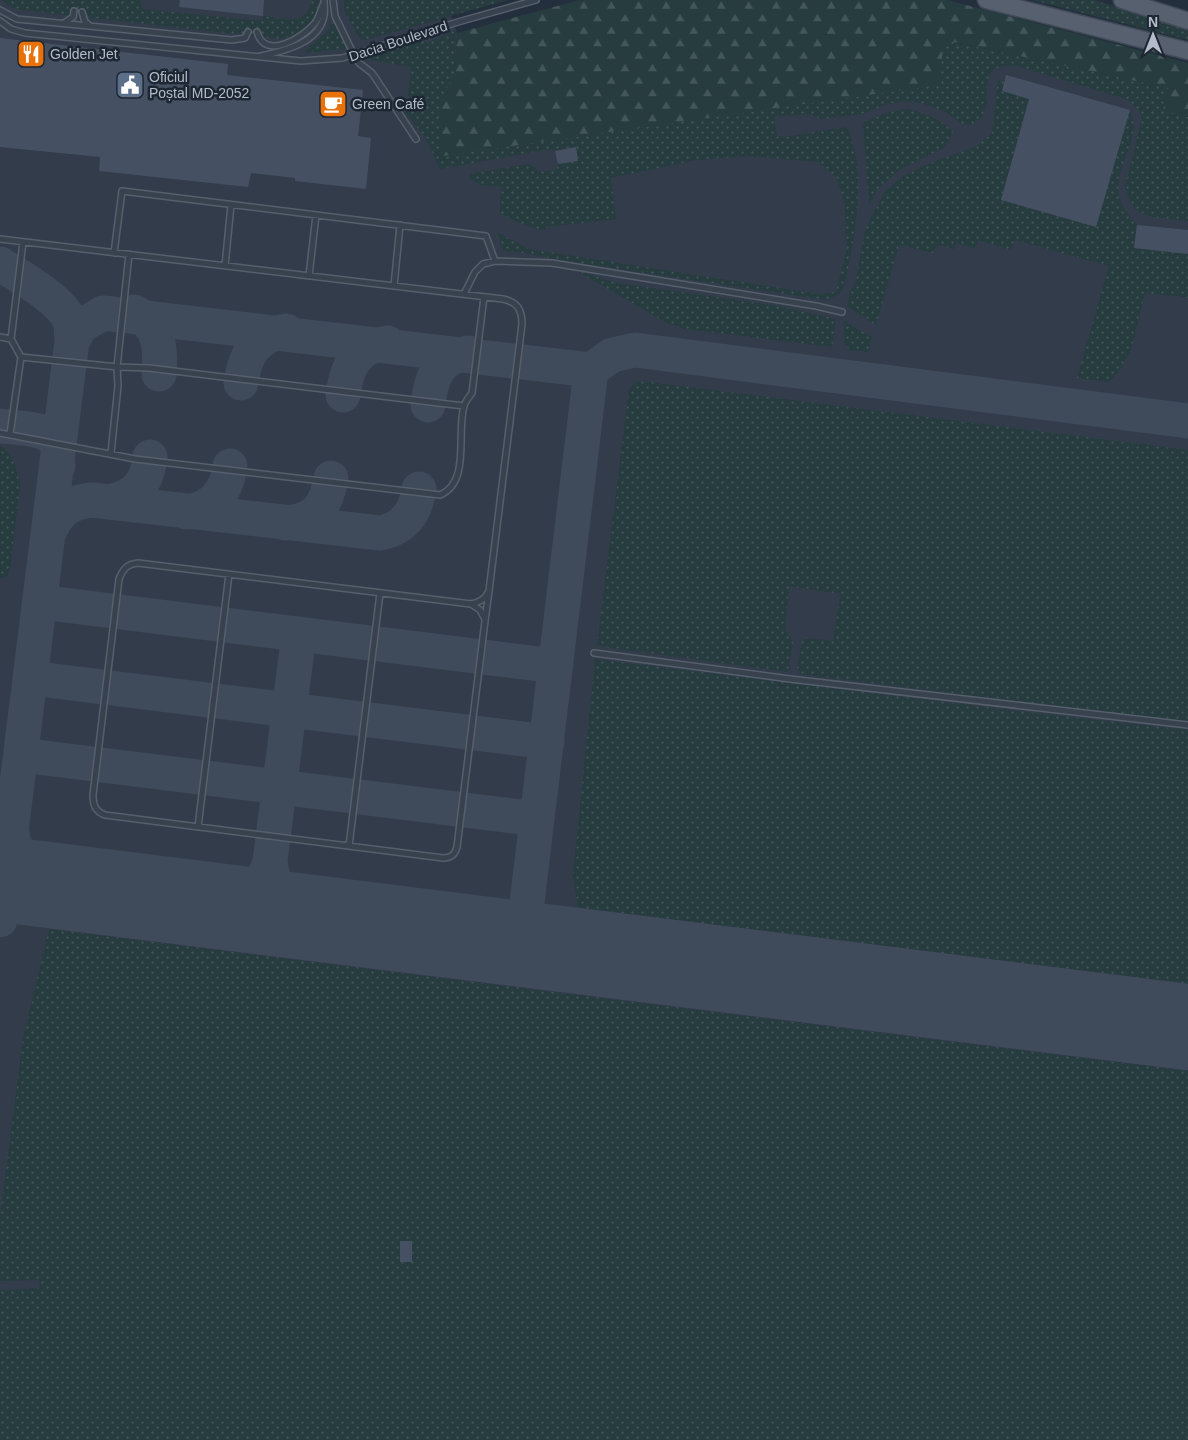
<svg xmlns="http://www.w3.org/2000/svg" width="1188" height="1440" font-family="Helvetica,sans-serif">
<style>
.airport{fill:#323c4b}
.grass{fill:url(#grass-dots)}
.forest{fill:url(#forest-firs)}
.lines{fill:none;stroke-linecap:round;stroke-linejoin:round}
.taxiway{stroke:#3f4a5a;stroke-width:35}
.runway{stroke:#3f4a5a;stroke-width:86}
.building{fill:#455162}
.service-casing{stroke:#565f6c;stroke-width:8}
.primary-casing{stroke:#414a57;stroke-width:19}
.service{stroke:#38414e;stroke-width:5}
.primary{stroke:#56606e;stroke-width:16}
.labels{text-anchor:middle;stroke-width:5;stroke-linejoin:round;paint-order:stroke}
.street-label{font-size:14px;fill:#b4bcc9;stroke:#1d2633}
.poi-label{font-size:14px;fill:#b4bcc9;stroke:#1d2633;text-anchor:start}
</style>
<defs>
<pattern id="grass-dots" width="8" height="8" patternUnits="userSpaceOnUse" patternTransform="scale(1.25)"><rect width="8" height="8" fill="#263c3f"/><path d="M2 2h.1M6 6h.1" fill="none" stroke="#435659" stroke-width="1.8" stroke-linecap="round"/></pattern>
<pattern id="forest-firs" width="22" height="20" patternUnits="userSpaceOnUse" patternTransform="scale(1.25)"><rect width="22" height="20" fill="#263c3f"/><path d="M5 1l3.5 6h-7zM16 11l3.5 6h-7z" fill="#435659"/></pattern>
</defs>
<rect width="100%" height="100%" fill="#242f3e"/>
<!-- airport -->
<path class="airport" d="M0,0H344L345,12L360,38L364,40L451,16L457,33L455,72L944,40L1188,117V1440H0Z"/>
<!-- grass -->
<path class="grass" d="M1,0H140L143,9L262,21L263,16C285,18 305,28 312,0H319C319,4 319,8 318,12C315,26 293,37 280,39L21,10L12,8Z
M344,0H508L364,40L360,38L345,12Z
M1032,0H1094L1188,28V40Z
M336,16L351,46L349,48L307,53L306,50L329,29Z
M456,30L455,72L439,105L443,156L937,85L944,40L1170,88L1163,110L1188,117V221L1152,217L1136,210L1130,201L1125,187L1142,118L1139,111L1128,100L1018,66H1004L993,69L987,81V106L981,118L971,125H963L947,113L922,103L907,101L888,104L862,114L821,119L809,114L774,117L777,136L785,137L845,127L849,130C852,142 856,153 857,165C861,205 853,244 845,284C841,295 836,296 826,300L565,261L526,253L503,251L497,232L529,249L818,294L836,292L847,248L845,205L837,178L819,162L750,156L696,160L611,178L616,219L547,227L545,230C528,228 515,221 500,213L501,187L481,185L470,179L469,174L528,164L534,167L538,172L555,170L558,164L578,161L576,147L555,151L550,149L440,169L425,137L406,113L411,67L371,60V55L423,39L427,43Z
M1005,80L1002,91L1029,99L1001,200L1096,227L1129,110C1131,113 1132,117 1133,121C1137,145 1114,170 1119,194C1121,206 1129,216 1137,225L1134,248L1188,254V298L1145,293L1131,350L1119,370L1109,382L1077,378L1109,266L1015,240L1011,250L978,240L975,248L957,243L954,249L937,245L933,253L899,245L876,325L847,306L850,292L855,283L865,231L871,217L885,192L903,176L923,166L977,146L992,133L998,81Z
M908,109C923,112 943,120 953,132L945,147L899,170L877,190L869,205L863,123L889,112Z
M575,270L617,283L778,306L836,319L832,347L684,329L667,323Z
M844,321L872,337L868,352L850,350L844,343Z
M641,381L1188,450V723L800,674L797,668L802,641L808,638L833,641L840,594L789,586L785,629L793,642L788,672L597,646L629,389L636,382Z
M0,445L7,451L15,465L20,485L10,569L7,577L0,578Z
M595,659L1043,714L1188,730V984L578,908L573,875Z
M49,929L1188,1071V1440H0V1290L40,1288L39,1280L0,1281V1216L23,1039Z"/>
<!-- forest -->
<path class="forest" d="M580,0H947L1188,63V117L1163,110L1169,88L945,40L937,85L442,156L439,105L455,72L457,33Z"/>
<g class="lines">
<!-- taxiway -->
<path class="taxiway" d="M0,264C20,277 61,299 70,321C72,327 71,334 72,341L0,920
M134,312C160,325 161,348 159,374
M72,341L81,326L103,313L591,370L522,944
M591,370L612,355L635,350L1188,421
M241,383C245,355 255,336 286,331
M343,395C347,366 355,347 388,343
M428,405C431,377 438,357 469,353
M0,426C16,428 53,427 57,446C59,452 57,459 58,466
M109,502C136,496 147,484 150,457
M186,512C213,509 227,491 230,466
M285,523C315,521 326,507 331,478
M49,533C56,513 70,502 92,500L380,533C404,529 416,512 419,489
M40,602L556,666
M299,634L270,861C273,891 286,903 311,918
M30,678L547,742
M21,755L537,819
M12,831C15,865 28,876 59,887
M209,905C242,903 261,894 270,861"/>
<!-- runway -->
<path class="runway" d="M0,879L1188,1027"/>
</g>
<!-- building -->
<path class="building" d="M180,0H264L263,16L179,7Z
M0,38L228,64L227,75L363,90L358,136L371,138L366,189L295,181V178L251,173L248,187L99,171L100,157L0,147Z
M1006,75L1130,110L1096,227L1001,200L1029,99L1002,91Z
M576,147L578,161L558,164L555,151Z
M1137,225L1188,230V254L1134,248Z
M400,1241H412V1262H400Z"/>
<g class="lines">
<defs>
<path id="service" d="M333,0L335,16L354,55L359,63L372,73L416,139
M0,10L17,19L232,40L245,38L248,32
M82,12L85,22L89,25
M0,21L11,29L25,33L301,61L342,58L458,22L536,0
M64,23L73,17L74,11
M257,32C265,61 303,38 315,23C319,18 320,12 323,5
M261,56C284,51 319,43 324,16C325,11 324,5 324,0
M0,239L503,299C517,302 522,309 522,324L489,591L485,621L457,847C455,855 451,858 443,858L105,815C95,811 93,805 93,795L119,579C123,569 127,564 138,563L471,604C480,602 485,599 489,591
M114,253L122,191L486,236L495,261
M225,266L231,205
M309,276L316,215
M394,286L400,225
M464,294L475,272L483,264L495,261L552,263L816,306L842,312
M0,337L11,339
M21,357L117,367L129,254
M0,433L135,459L440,495C471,482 456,433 464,406C465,402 469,397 472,393L484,297
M10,434L21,357L11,339L23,242
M111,453L118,386L117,367L149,368L464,406
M471,604L480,610L485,619
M594,653L790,679L1188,725
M198,827L229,574
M349,846L380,593"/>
<path id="primary" d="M986,0L1188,51
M1122,0L1188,21"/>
</defs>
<!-- service casing -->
<use href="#service" class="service-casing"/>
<!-- primary casing -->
<use href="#primary" class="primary-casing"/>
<!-- service -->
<use href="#service" class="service"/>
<!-- primary -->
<use href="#primary" class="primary"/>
</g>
<!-- icons -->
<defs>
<symbol id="restaurant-square" viewBox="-11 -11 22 22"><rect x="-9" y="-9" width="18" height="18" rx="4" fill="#e8710a" stroke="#1d2633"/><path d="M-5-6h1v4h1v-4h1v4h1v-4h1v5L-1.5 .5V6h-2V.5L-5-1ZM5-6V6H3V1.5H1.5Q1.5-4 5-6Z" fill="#fff"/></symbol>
<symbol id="civic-square" viewBox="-11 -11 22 22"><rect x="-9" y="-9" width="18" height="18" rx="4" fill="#5c6f8a" stroke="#1d2633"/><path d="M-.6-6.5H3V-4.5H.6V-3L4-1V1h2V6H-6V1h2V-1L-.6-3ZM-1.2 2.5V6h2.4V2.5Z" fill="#fff"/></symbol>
<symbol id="cafe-square" viewBox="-11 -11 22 22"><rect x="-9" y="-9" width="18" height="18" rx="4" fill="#e8710a" stroke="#1d2633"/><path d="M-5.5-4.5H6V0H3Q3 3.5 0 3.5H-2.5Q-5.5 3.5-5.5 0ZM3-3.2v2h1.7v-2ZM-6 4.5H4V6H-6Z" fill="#fff"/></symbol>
</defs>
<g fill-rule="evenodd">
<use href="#restaurant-square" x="15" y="38" width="32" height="32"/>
<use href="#civic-square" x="114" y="69" width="32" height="32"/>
<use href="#cafe-square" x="317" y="88" width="32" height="32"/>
</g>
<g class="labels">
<!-- street labels -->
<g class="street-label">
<text transform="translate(398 41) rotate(-18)" y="5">Dacia Boulevard</text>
</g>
<!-- poi labels -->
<g class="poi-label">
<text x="50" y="59">Golden Jet</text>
<text x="149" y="82">Oficiul<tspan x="149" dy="16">Poștal MD-2052</tspan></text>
<text x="352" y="109">Green Café</text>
</g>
</g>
<!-- north arrow -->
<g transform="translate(1153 35)" stroke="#1d2633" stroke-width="4" paint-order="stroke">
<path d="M0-4L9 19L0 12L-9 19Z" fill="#b4bcc9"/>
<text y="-8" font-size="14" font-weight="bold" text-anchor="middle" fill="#b4bcc9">N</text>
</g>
</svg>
